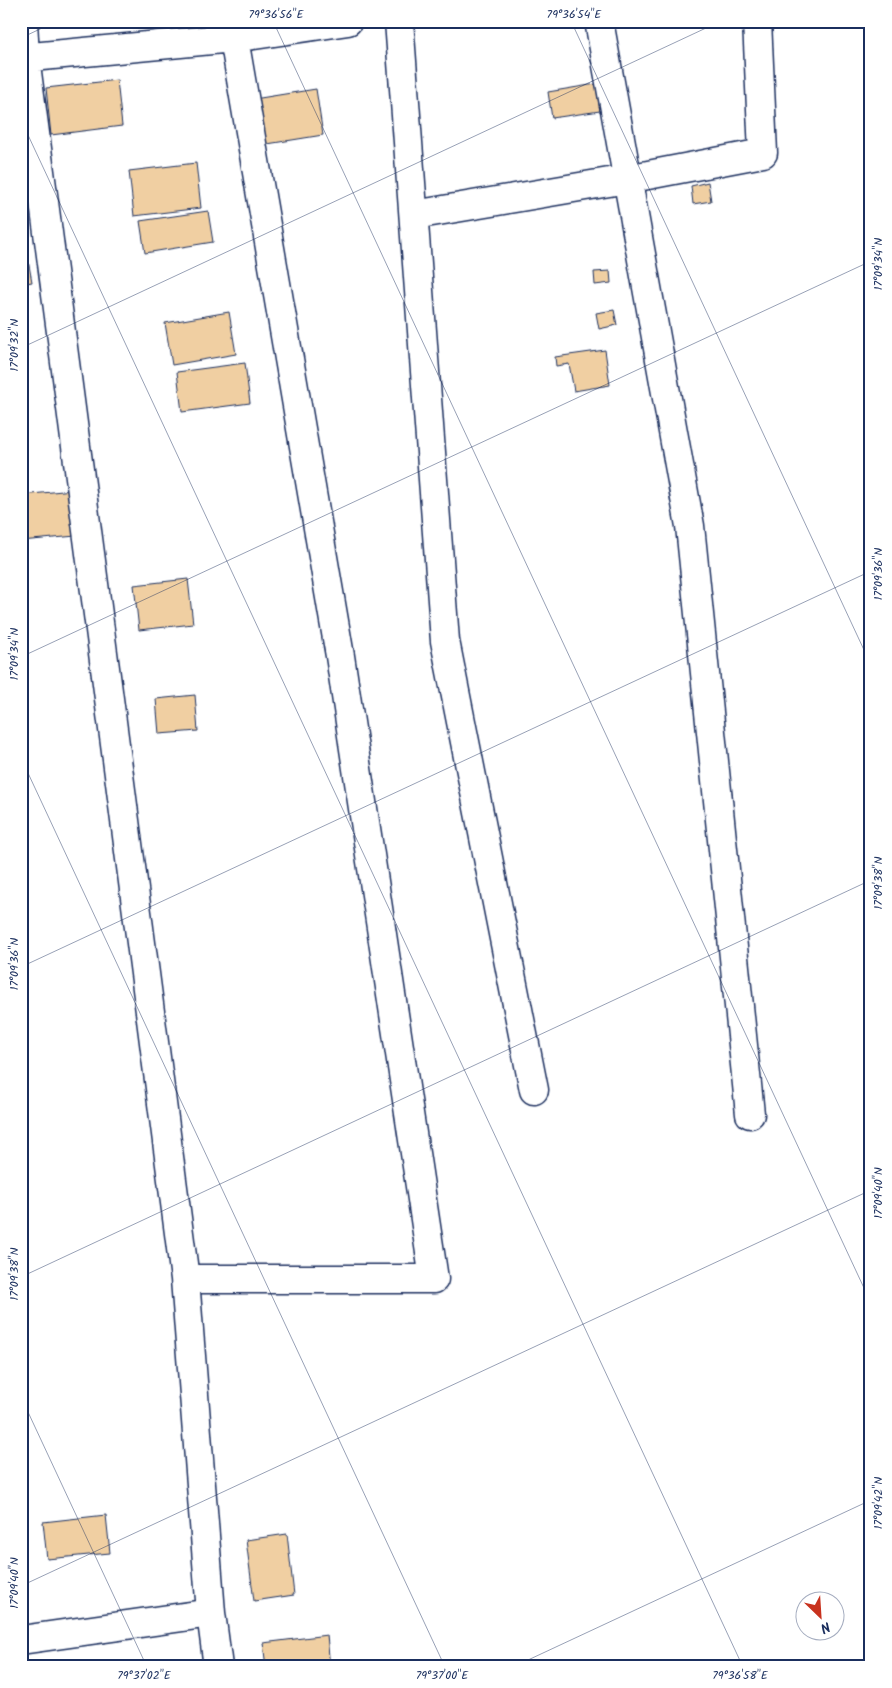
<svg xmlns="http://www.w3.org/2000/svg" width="892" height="1688" font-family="Kalam,sans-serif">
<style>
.building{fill:#f0cfa2;stroke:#1b2f5e}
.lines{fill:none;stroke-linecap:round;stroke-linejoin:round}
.minor-casing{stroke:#1b2f5e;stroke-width:31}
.minor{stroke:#fff;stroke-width:28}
.ticks{fill:none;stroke:#1b2f5e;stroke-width:1;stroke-opacity:0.45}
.neatline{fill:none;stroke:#1b2f5e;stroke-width:2}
.ticks-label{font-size:12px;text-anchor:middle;fill:#1b2f5e}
</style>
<rect width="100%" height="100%" fill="#fff"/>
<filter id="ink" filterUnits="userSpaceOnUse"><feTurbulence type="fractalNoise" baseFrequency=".02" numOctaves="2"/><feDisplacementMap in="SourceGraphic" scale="10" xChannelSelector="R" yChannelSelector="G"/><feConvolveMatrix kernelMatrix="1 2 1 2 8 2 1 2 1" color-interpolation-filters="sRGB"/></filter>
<g filter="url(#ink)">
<!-- building -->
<path class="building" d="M117,80L122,126L51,135L46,88Z
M596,84L600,111L552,118L548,92Z
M316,89L323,135L261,145L254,99Z
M196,163L201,208L134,216L129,171Z
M708,182L711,201L693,204L691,186Z
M208,211L213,242L145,253L140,221Z
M25,243L32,282L21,284V244Z
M610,271L611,283L595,285L594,272Z
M614,310L617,325L599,329L596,313Z
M229,312L236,354L172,365L165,323Z
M605,350L610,385L574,391L569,364L556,366L555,357Z
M245,363L250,403L182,412L177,372Z
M73,490L76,536L21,541V495Z
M188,579L193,624L139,630L134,585Z
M195,695L198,731L159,734L156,699Z
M106,1515L110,1553L47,1559L43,1522Z
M287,1534L294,1595L254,1601L246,1540Z
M327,1635L330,1667H266L263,1643Z"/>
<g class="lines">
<defs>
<path id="minor" d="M23,21L25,57L185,1279H434L340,656L231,21
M399,21L445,641L534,1090
M599,21L690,526L750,1114
M21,58L233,38L348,21
M414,215L627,179L763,153L757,21
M185,1279L211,1613L218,1667
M21,1640L211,1613"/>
</defs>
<!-- minor casing -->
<use href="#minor" class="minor-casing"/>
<!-- minor -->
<use href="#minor" class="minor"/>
</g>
</g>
<!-- ticks -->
<path class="ticks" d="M273,21L871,1303M571,21L871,665M868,21L871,27M21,38L57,21M21,120L743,1667M21,348L721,21M21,657L871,261M21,758L445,1667M21,967L871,571M21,1277L871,880M21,1397L147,1667M21,1586L871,1190M513,1667L871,1500"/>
<!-- margin -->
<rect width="892" height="1688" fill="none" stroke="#fff" stroke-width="55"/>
<!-- north arrow -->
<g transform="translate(820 1616) rotate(155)"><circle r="24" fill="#ffffff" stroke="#a4acbf"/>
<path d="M0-4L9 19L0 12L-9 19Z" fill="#c8321e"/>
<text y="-8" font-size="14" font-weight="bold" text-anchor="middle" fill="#1b2f5e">N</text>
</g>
<rect x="28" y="28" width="836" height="1632" class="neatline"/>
<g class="ticks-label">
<text x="276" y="18">79°36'56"E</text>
<text x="574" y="18">79°36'54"E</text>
<text transform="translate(878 264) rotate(-90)" y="4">17°09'34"N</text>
<text transform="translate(14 345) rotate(-90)" y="4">17°09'32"N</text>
<text transform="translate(878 574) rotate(-90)" y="4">17°09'36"N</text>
<text transform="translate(14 654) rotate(-90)" y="4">17°09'34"N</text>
<text transform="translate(878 883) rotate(-90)" y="4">17°09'38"N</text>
<text transform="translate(14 964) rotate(-90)" y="4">17°09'36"N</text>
<text transform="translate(878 1193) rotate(-90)" y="4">17°09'40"N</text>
<text transform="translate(14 1274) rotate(-90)" y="4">17°09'38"N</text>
<text transform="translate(878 1503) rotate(-90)" y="4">17°09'42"N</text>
<text transform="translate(14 1583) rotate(-90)" y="4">17°09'40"N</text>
<text x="144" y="1679">79°37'02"E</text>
<text x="442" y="1679">79°37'00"E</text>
<text x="740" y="1679">79°36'58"E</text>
</g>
</svg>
